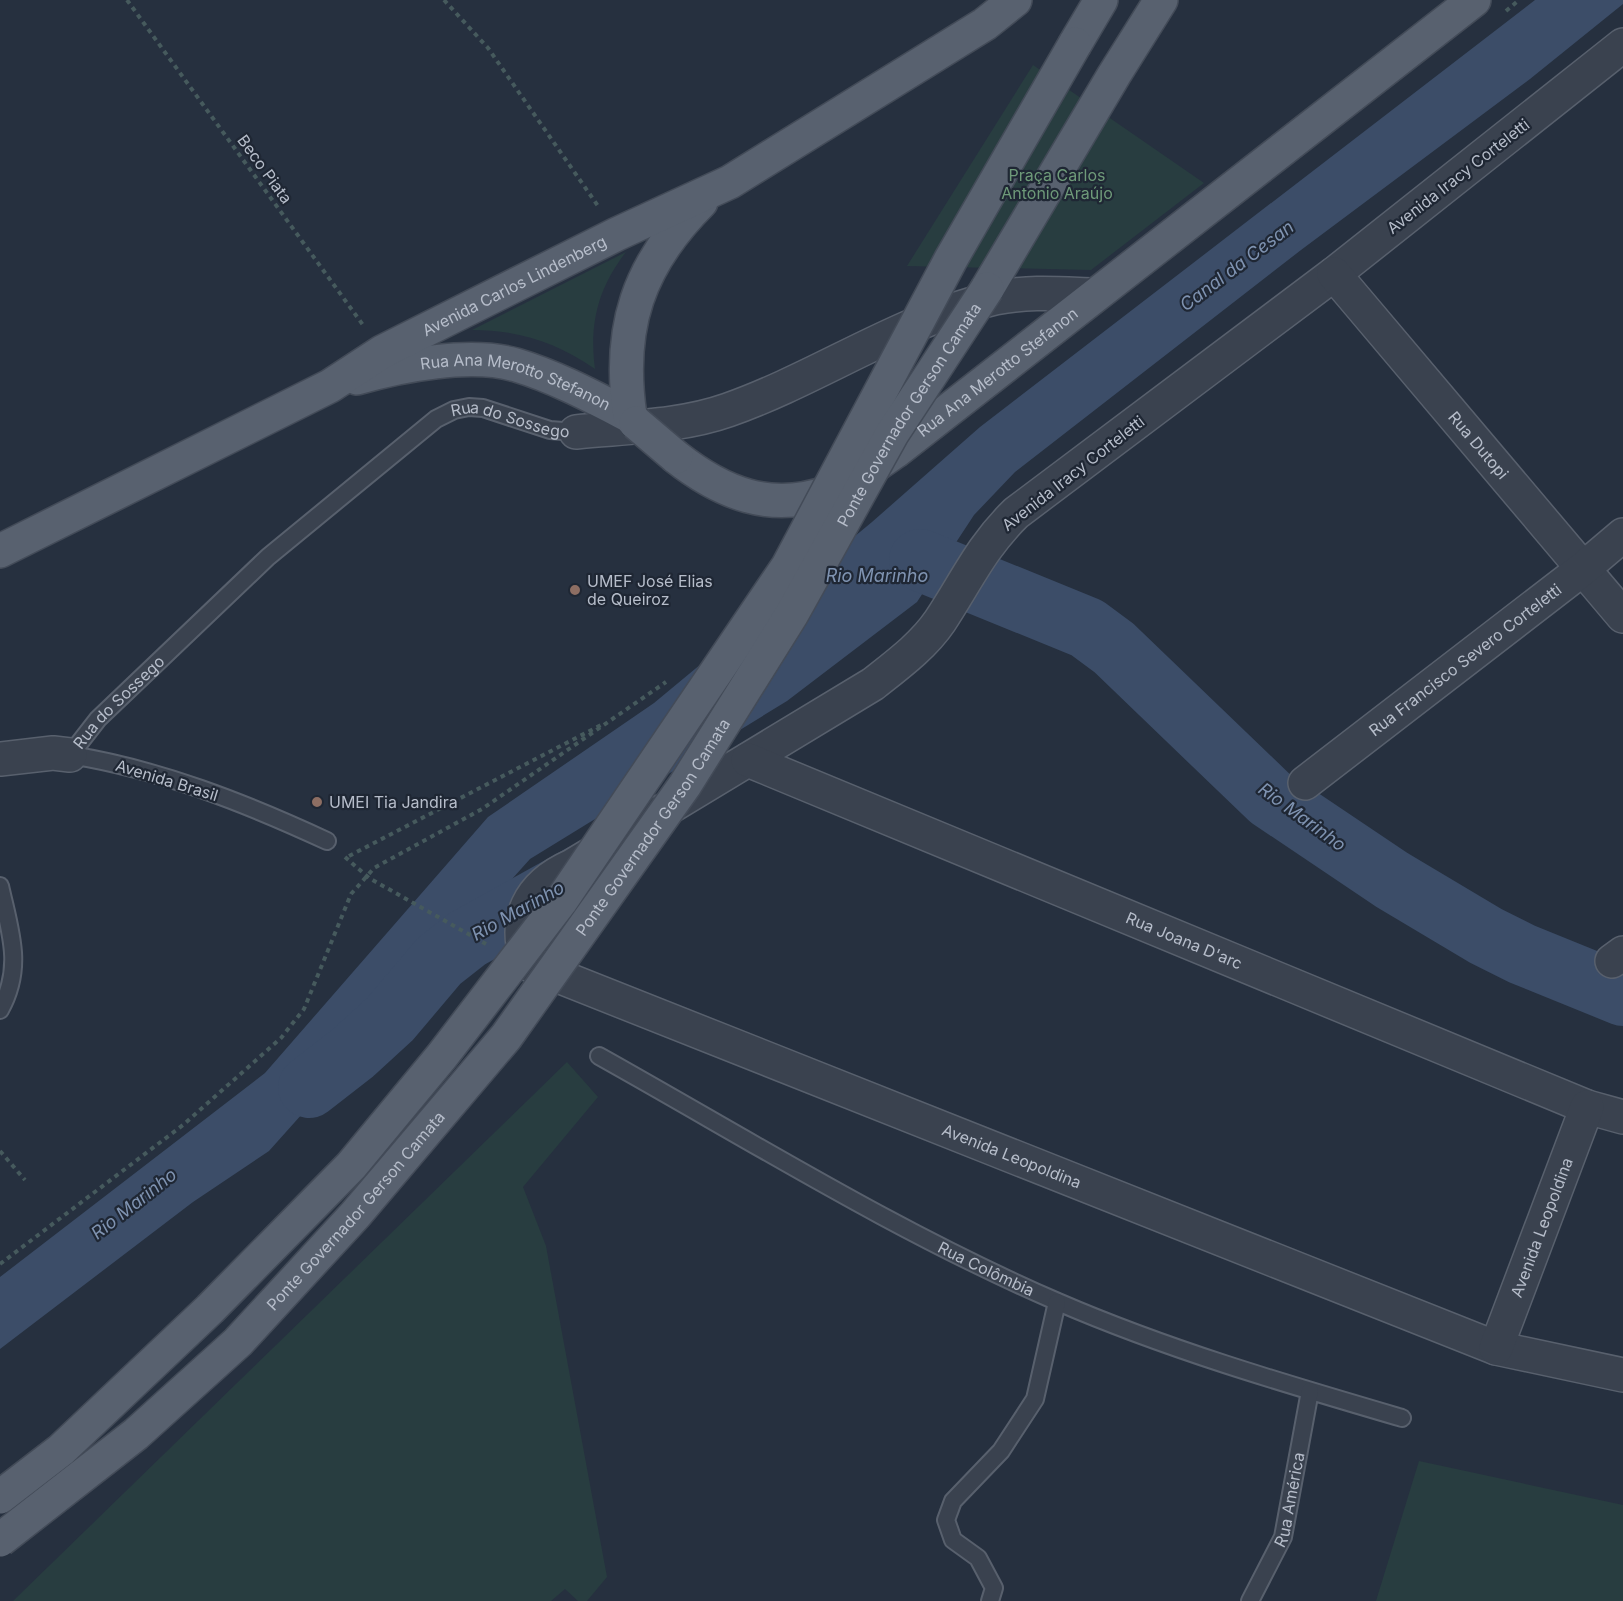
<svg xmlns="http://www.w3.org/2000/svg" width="1623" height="1601" font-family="Inter,sans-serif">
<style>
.green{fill:#283d40}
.water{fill:#3c4d68}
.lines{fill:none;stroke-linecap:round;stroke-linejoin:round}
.river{stroke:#3c4d68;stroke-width:62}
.service-casing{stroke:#58606d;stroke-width:20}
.minor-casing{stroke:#58606d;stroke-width:36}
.primary-casing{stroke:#434b58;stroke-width:36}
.path{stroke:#465a5d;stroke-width:4;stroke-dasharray:4.5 4.5;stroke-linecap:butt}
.service{stroke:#3a424f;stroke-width:16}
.minor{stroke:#3a424f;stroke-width:33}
.primary{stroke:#58616f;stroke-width:33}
.primary-bridge-casing{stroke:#434b58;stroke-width:36;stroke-linecap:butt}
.primary-bridge{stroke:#58616f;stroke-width:33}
.education-dot{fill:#8d6e63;stroke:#1f2734;stroke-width:2}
.labels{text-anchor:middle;stroke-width:4.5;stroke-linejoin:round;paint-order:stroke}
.street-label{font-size:16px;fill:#b6bdca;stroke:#1f2734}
.park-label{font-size:16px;fill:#6e9a79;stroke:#1f2734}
.poi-label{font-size:16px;fill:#b6bdca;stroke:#1f2734;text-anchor:start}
.water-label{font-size:18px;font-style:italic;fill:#7f93b1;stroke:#1f2734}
</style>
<rect width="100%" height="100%" fill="#26303f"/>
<!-- green -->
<path class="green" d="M1033,65L1204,183L1091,270L907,266Z
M626,252C598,288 589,324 595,369C556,342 518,330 472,330Z
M567,1062L598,1097L523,1187L546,1246L607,1577L587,1601H578L565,1589L551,1601H13Z
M1419,1461L1623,1505V1601H1376Z"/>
<!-- water -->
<path class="water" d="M1535,0H1623V4L1530,79L1301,250L1015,472L974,515L917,602L787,701L530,859L269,1151L193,1202L0,1349V1277L265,1073L488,817L654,703L872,522L980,427Z"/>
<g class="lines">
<!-- river -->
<path class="river" d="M920,560L1087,628L1114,648L1270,798L1392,880L1486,936L1522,954L1623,995
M309,1087L354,1052L390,1019L439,961L467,939L582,875"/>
<defs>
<g id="service">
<path id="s1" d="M327,841C245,803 159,769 70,755L98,719L268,557L436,419L454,410L469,407L483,408L550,430L576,432"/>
<path d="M0,886C10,931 24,967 0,1010"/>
<path id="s2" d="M599,1056C751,1141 898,1233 1058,1302C1169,1350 1286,1384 1402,1418"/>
<path d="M990,1601L994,1588L978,1558L953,1540L946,1520L953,1501L1001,1451L1035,1399L1057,1302"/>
<path id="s3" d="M1250,1601L1283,1537L1310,1391"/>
</g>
<g id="minor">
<path id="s4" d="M1623,45L1334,274L1016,513C981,547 966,582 940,621C923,646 897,665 873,684L572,866C529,885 512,919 528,964L1496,1348L1623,1375"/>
<path id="s5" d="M1334,274L1623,616"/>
<path d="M576,432C626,427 680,427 728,410C819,378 900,320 995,298C1028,291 1062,294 1095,295"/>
<path d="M0,759L53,753L70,755"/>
<path id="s6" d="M748,760L1587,1107L1623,1117"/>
<path id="s7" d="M1305,783L1584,568L1623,535"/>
<path d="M1612,961L1623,953"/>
<path id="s8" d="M1496,1348L1587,1107"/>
</g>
<g id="primary">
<path d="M1075,44L1101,0"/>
<path d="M987,289L1114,75L1161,0"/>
<path id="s9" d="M357,378C401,365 471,352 516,365C556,377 593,397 630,416L636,423"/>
<path d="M630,416C617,328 638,265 701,202"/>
<path id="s10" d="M676,457C722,493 770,513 829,492C853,483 875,465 896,451L1474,0"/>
<path id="s11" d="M0,551L330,386L382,352L617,234L730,182L985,24L1015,0"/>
</g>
</defs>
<!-- service casing -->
<use href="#service" class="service-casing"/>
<!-- minor casing -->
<use href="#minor" class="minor-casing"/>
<!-- primary casing -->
<use href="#primary" class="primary-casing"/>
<!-- path -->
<path class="path" d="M127,0L363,325
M444,0L488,48L598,206
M1506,11L1519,0
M349,856L603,724
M345,857L369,878L486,944
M0,1151L25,1180
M0,1264L183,1125L281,1038L304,1009L351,894L374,868L482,809L666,682"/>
<!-- service -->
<use href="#service" class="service"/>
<!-- minor -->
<use href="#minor" class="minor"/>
<!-- primary -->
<use href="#primary" class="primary"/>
<defs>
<g id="primary-bridge">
<path d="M636,423L676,457"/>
<path d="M0,1497L61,1450L210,1309L351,1166L442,1056L561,901L788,566L951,259L1075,44"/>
<path id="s12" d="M0,1540L136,1434L238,1342L355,1215L506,1037L685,785L792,614L892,434L987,289"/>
</g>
</defs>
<!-- primary-bridge casing -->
<use href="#primary-bridge" class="primary-bridge-casing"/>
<!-- primary-bridge -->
<use href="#primary-bridge" class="primary-bridge"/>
</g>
<!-- markers -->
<g class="education-dot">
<circle cx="575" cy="590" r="6"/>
<circle cx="317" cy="802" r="6"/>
</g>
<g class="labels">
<!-- street labels -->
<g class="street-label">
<text transform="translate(265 169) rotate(54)" y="6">Beco Piata</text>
<text transform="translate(1458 176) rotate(-38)" y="6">Avenida Iracy Corteletti</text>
<text dy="6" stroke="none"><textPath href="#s11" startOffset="579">Avenida Carlos Lindenberg</textPath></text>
<text dy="6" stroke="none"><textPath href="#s10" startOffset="372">Rua Ana Merotto Stefanon</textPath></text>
<text dy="6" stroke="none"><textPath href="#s9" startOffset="164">Rua Ana Merotto Stefanon</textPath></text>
<text dy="6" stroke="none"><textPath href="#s12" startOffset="1458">Ponte Governador Gerson Camata</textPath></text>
<text dy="6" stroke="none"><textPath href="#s1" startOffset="848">Rua do Sossego</textPath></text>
<text dy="6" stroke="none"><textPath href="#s5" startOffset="224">Rua Dutopi</textPath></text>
<text transform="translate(1073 473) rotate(-38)" y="6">Avenida Iracy Corteletti</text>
<text dy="6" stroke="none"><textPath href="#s7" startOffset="202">Rua Francisco Severo Corteletti</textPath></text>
<text dy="6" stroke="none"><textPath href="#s1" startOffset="344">Rua do Sossego</textPath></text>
<text transform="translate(167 780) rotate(17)" y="6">Avenida Brasil</text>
<text dy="6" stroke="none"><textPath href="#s12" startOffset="972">Ponte Governador Gerson Camata</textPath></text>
<text dy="6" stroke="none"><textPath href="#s6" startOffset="472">Rua Joana D'arc</textPath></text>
<text dy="6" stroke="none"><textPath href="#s4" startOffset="1984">Avenida Leopoldina</textPath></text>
<text dy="6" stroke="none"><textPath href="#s12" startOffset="486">Ponte Governador Gerson Camata</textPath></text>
<text dy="6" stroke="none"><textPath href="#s8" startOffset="129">Avenida Leopoldina</textPath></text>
<text dy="6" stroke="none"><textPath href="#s2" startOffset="442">Rua Colômbia</textPath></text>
<text dy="6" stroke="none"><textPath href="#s3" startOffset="110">Rua América</textPath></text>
</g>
<!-- park labels -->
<g class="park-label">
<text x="1057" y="181">Praça Carlos<tspan x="1057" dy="18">Antonio Araújo</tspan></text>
</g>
<!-- poi labels -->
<g class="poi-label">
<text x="587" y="587">UMEF José Elias<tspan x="587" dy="18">de Queiroz</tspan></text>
<text x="329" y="808">UMEI Tia Jandira</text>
</g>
<!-- water labels -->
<g class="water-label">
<text transform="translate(1237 266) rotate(-37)" y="6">Canal da Cesan</text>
<text x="877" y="582">Rio Marinho</text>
<text transform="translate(1302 817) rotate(36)" y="6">Rio Marinho</text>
<text transform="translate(518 911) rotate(-29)" y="6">Rio Marinho</text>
<text transform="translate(134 1204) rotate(-38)" y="6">Rio Marinho</text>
</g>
</g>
</svg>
